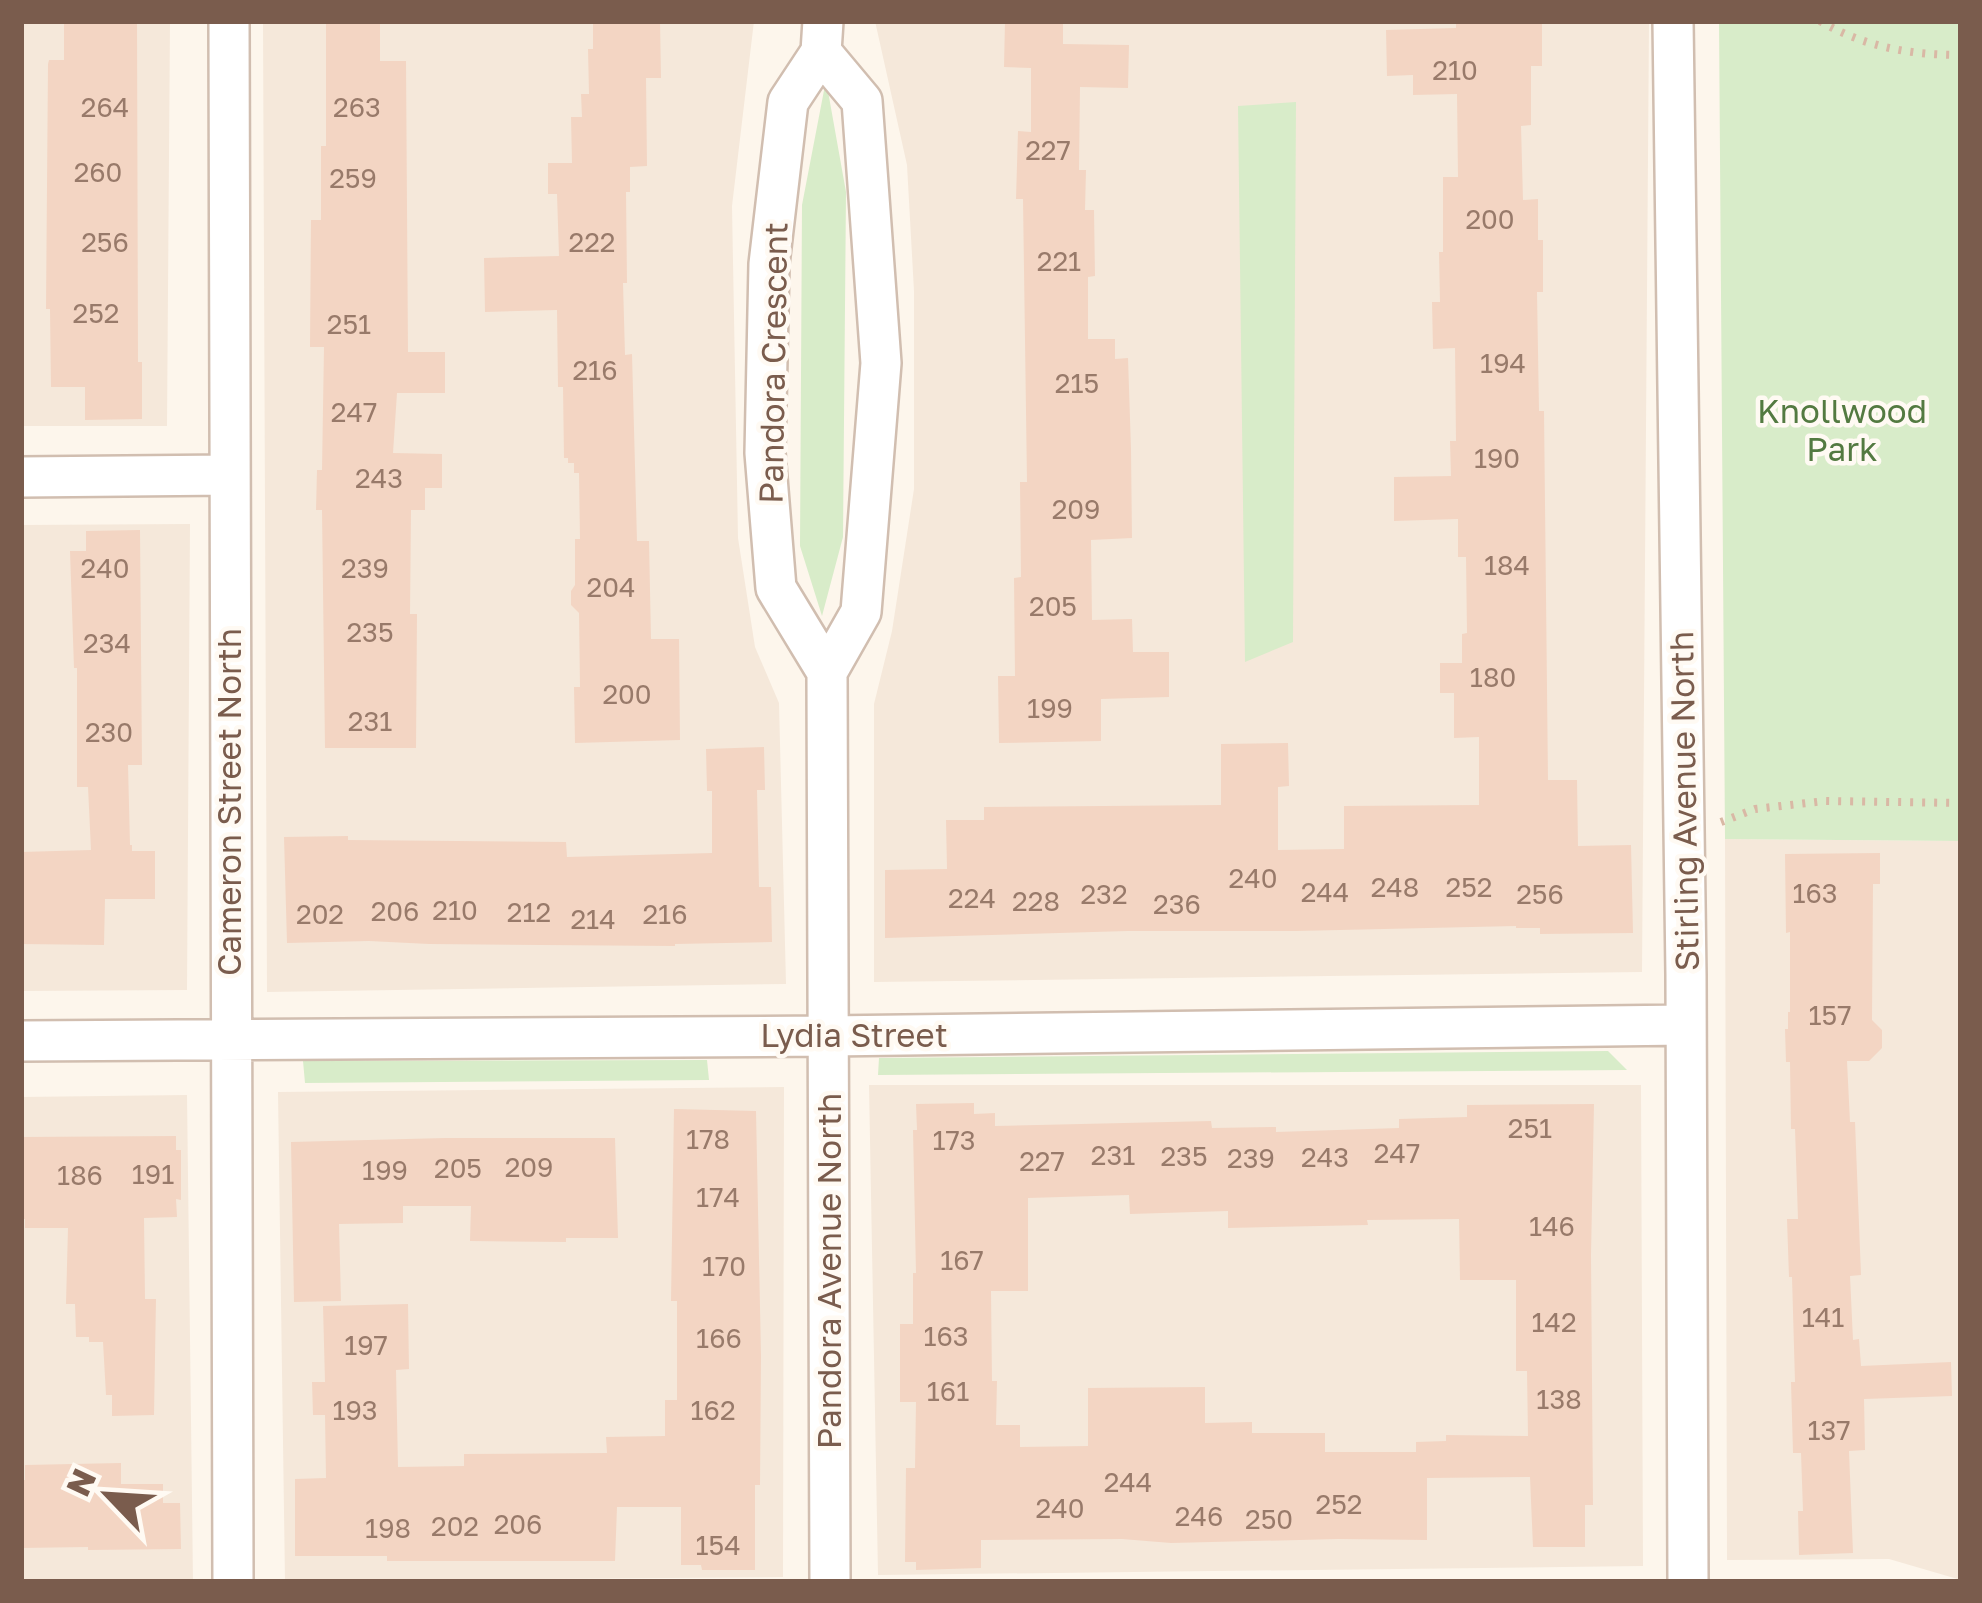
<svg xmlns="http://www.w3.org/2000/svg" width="1982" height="1603" font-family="'Golos Text',sans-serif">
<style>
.residential{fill:#f5e8da}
.green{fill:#d8ecc9}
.building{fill:#f3d5c3;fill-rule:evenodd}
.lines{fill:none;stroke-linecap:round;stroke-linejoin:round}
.minor-casing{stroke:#d1beb0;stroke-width:44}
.path{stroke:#d9b8a5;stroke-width:8;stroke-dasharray:3 9;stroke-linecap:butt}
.minor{stroke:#fff;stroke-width:39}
.labels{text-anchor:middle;stroke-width:9;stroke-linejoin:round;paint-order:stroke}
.number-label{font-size:27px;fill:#987a6a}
.street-label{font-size:33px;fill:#7a5c4d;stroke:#fffaf3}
.park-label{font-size:33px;fill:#537a41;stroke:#fffaf3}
</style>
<rect width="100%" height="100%" fill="#fdf6ec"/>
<!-- residential -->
<path class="residential" d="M21,21H170L167,426H21Z
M263,21H754L732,206L738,538L755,647L779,703L786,984L267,992Z
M875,21H1649L1642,972L874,982V704L892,631L914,489V291L907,165Z
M190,524L187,990L21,991V525Z
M1725,839L1961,841V1580L1889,1559L1727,1560Z
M869,1085H1641L1643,1566L878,1575Z
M784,1087L783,1577L285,1581L278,1092Z
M187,1095L193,1582H21V1097Z"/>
<!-- green -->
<path class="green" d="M1719,21H1961V841L1725,839Z
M826,80L846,192L843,537L822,616L800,546L802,205Z
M1296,102L1293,642L1245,662L1238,106Z
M1608,1051L1627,1070L878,1075L879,1058Z
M707,1060L709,1080L305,1083L303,1061Z"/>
<!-- building -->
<path class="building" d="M64,21H137L138,362H142V419L85,420V387H51L50,309H46L48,64L49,60H64Z
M326,21H380V61H406L408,352H445V393H397L393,453L442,454V488H425V510H411L410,614H417L416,748H325L322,510H316L317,470H322L324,347H310L311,220H321V146H326Z
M593,21H660L661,78H646L647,166L630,167V192H626L627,283H623L625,355L632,354L637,541H649L651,639H679L680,740L575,743L574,687H580L579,613L571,605V591L575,585V539H580L579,473H574V463H568V458H564L563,387H558L557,310L485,312L484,258L559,256L557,194H548V163H572L571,117H582L581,94H589L588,49H593Z
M1005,21H1063V44L1129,45L1128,88L1080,87L1079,170H1086L1085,210H1094L1095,276L1088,277V339H1115V359L1128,358L1131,449L1132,538L1091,540L1092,620L1132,619L1133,652H1169V697L1101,699V741L999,743L998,676H1015L1014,578L1021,577L1020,482H1027L1023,199H1016L1018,131L1031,132V68L1004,67Z
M1456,21L1542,22V66H1531V125L1521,126L1523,200L1538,199V240H1543V292H1537L1539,411H1544L1548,780H1577L1578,846L1631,845L1633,933L1540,934V928H1516V926L1296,931H1128L885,938V870L947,869L946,820H984V807L1221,805V744L1288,743L1289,786L1278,787V850L1344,849V806L1479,805V737L1454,738V693H1440V663H1462V634L1467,633L1466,557H1458V519L1394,521V477L1451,476L1450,441H1456L1455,348L1433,349L1432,302H1440L1439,252H1443V177H1458L1457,94L1413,95V75L1387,76L1386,30L1456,28Z
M140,530L142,765H128L130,845H132V851H155V899H105L104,945L21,944V852L91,850L88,787H77V668H74L70,551H86V531Z
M764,747L765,790H757L759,887H771L772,942L675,944V946L429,944L369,941L287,943L284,837L348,836V840L566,842L567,857L712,853V791H707L706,749Z
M1880,853V884H1873L1872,1020L1882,1030V1048L1869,1061H1847L1850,1122H1855L1861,1275L1850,1276L1853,1340L1859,1339L1861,1366L1951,1362L1952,1396L1864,1399L1865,1450L1849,1451L1853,1553L1799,1555L1798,1511H1803L1801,1453H1793L1791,1382H1795L1792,1277H1789L1787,1219H1798L1795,1129H1791L1790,1062H1786L1785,1029H1788V1012H1790V932L1786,933L1785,854Z
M974,1103V1114L995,1113V1126L1211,1121L1212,1128L1276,1127V1132L1399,1128V1119L1467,1117V1105L1594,1104L1591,1255L1593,1505H1585V1547H1533L1530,1477L1427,1478V1540L1338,1539L1171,1543L1122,1539L981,1540V1568L916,1570V1562H905L906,1468H915L916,1402H900V1324H913V1273H916L913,1130H917L916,1104ZM1129,1195L1130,1214L1228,1211V1228L1368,1225L1367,1220L1459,1219L1460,1280H1516V1371H1527L1528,1436L1446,1435V1441L1416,1442V1452H1325V1433H1252V1422L1205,1423V1387L1088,1388V1446L1020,1447V1425H996L997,1381H992L991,1291H1028V1198Z
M674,1109L756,1111L761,1356L760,1485H755V1570H702L701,1565H681V1507H617L615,1561H387V1556H295V1479L326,1478L325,1415H313L312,1382H325L323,1306L408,1304L409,1369L396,1370L398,1467L464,1466V1454L607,1453L606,1437L665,1436V1400H677V1301H671Z
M176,1136V1150H181V1200L176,1199L177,1217L144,1218L145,1299H156L154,1415L112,1416V1395H106L103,1342H89V1337H76L75,1304H66L68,1228H25V1219H21V1137Z
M445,1138H615L618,1238H566V1242L470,1241L471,1206H403V1223L339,1224L341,1301L294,1302L291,1142Z
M121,1463V1484H163V1503H180L181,1549L88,1550V1547L21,1548V1480H25V1465Z"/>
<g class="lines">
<defs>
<path id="minor" d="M229,21L233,1582
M823,21L821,52L788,102L769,264L765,453L776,588L827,672
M1673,21L1686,975L1688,1582
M821,52L862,101L881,363L861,612L827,672L830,1582
M21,477L229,475
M21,1041L828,1036L1686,1025"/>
</defs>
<!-- minor casing -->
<use href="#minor" class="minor-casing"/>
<!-- path -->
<path class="path" d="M1820,21C1864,47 1911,55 1961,55
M1721,822L1755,809L1825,801L1961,803"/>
<!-- minor -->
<use href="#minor" class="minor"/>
</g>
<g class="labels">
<!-- number labels -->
<g class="number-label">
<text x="1455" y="80">210</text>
<text x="105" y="117">264</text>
<text x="357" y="117">263</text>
<text x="1048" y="160">227</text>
<text x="98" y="182">260</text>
<text x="353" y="188">259</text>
<text x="1490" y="229">200</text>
<text x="105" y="252">256</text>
<text x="592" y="252">222</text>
<text x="1059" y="271">221</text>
<text x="96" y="323">252</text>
<text x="349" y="334">251</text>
<text x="1503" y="373">194</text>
<text x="595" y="380">216</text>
<text x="1077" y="393">215</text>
<text x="354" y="422">247</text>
<text x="1497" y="468">190</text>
<text x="379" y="488">243</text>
<text x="1076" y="519">209</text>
<text x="1507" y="575">184</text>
<text x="105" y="578">240</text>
<text x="365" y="578">239</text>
<text x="611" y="597">204</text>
<text x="1053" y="616">205</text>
<text x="370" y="642">235</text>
<text x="107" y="653">234</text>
<text x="1493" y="687">180</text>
<text x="627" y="704">200</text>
<text x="1050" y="718">199</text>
<text x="370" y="731">231</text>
<text x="109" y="742">230</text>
<text x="1253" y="888">240</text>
<text x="1395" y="897">248</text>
<text x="1469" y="897">252</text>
<text x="1325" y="902">244</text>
<text x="1815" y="903">163</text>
<text x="1104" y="904">232</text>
<text x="1540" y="904">256</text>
<text x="972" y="908">224</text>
<text x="1036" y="911">228</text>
<text x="1177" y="914">236</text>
<text x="455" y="920">210</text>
<text x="395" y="921">206</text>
<text x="529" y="922">212</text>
<text x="320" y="924">202</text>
<text x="665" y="924">216</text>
<text x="593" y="929">214</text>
<text x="1830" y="1025">157</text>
<text x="1530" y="1138">251</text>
<text x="708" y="1149">178</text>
<text x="954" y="1150">173</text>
<text x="1397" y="1163">247</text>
<text x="1113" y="1165">231</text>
<text x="1184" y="1166">235</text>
<text x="1325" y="1167">243</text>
<text x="1251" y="1168">239</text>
<text x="1042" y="1171">227</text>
<text x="529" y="1177">209</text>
<text x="458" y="1178">205</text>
<text x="385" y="1180">199</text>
<text x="153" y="1184">191</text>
<text x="80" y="1185">186</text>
<text x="718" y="1207">174</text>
<text x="1552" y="1236">146</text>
<text x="962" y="1270">167</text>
<text x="724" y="1276">170</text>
<text x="1823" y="1327">141</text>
<text x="1554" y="1332">142</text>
<text x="946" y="1346">163</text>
<text x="719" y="1348">166</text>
<text x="366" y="1355">197</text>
<text x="948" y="1401">161</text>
<text x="1559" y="1409">138</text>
<text x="355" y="1420">193</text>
<text x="713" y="1420">162</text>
<text x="1829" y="1440">137</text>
<text x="1128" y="1492">244</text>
<text x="1339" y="1514">252</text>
<text x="1060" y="1518">240</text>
<text x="1199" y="1526">246</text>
<text x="1269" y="1529">250</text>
<text x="518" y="1534">206</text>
<text x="455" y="1536">202</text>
<text x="388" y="1538">198</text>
<text x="718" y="1555">154</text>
</g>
<!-- street labels -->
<g class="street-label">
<text transform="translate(773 363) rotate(-89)" y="12">Pandora Crescent</text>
<text transform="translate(1684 801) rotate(-91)" y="12">Stirling Avenue North</text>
<text transform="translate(229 802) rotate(-90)" y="12">Cameron Street North</text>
<text x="854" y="1047">Lydia Street</text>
<text transform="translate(829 1271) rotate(-90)" y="12">Pandora Avenue North</text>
</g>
<!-- park labels -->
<g class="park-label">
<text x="1842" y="423">Knollwood<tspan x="1842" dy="38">Park</tspan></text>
</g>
</g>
<!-- border -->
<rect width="1982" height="1603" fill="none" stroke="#7a5c4d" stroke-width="48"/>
<!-- north arrow -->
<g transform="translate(108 1495) rotate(295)" stroke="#fffaf3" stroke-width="9" paint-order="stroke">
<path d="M0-9L21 45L0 30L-21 45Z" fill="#7a5c4d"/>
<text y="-18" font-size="33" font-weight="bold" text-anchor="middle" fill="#7a5c4d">N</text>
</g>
</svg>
